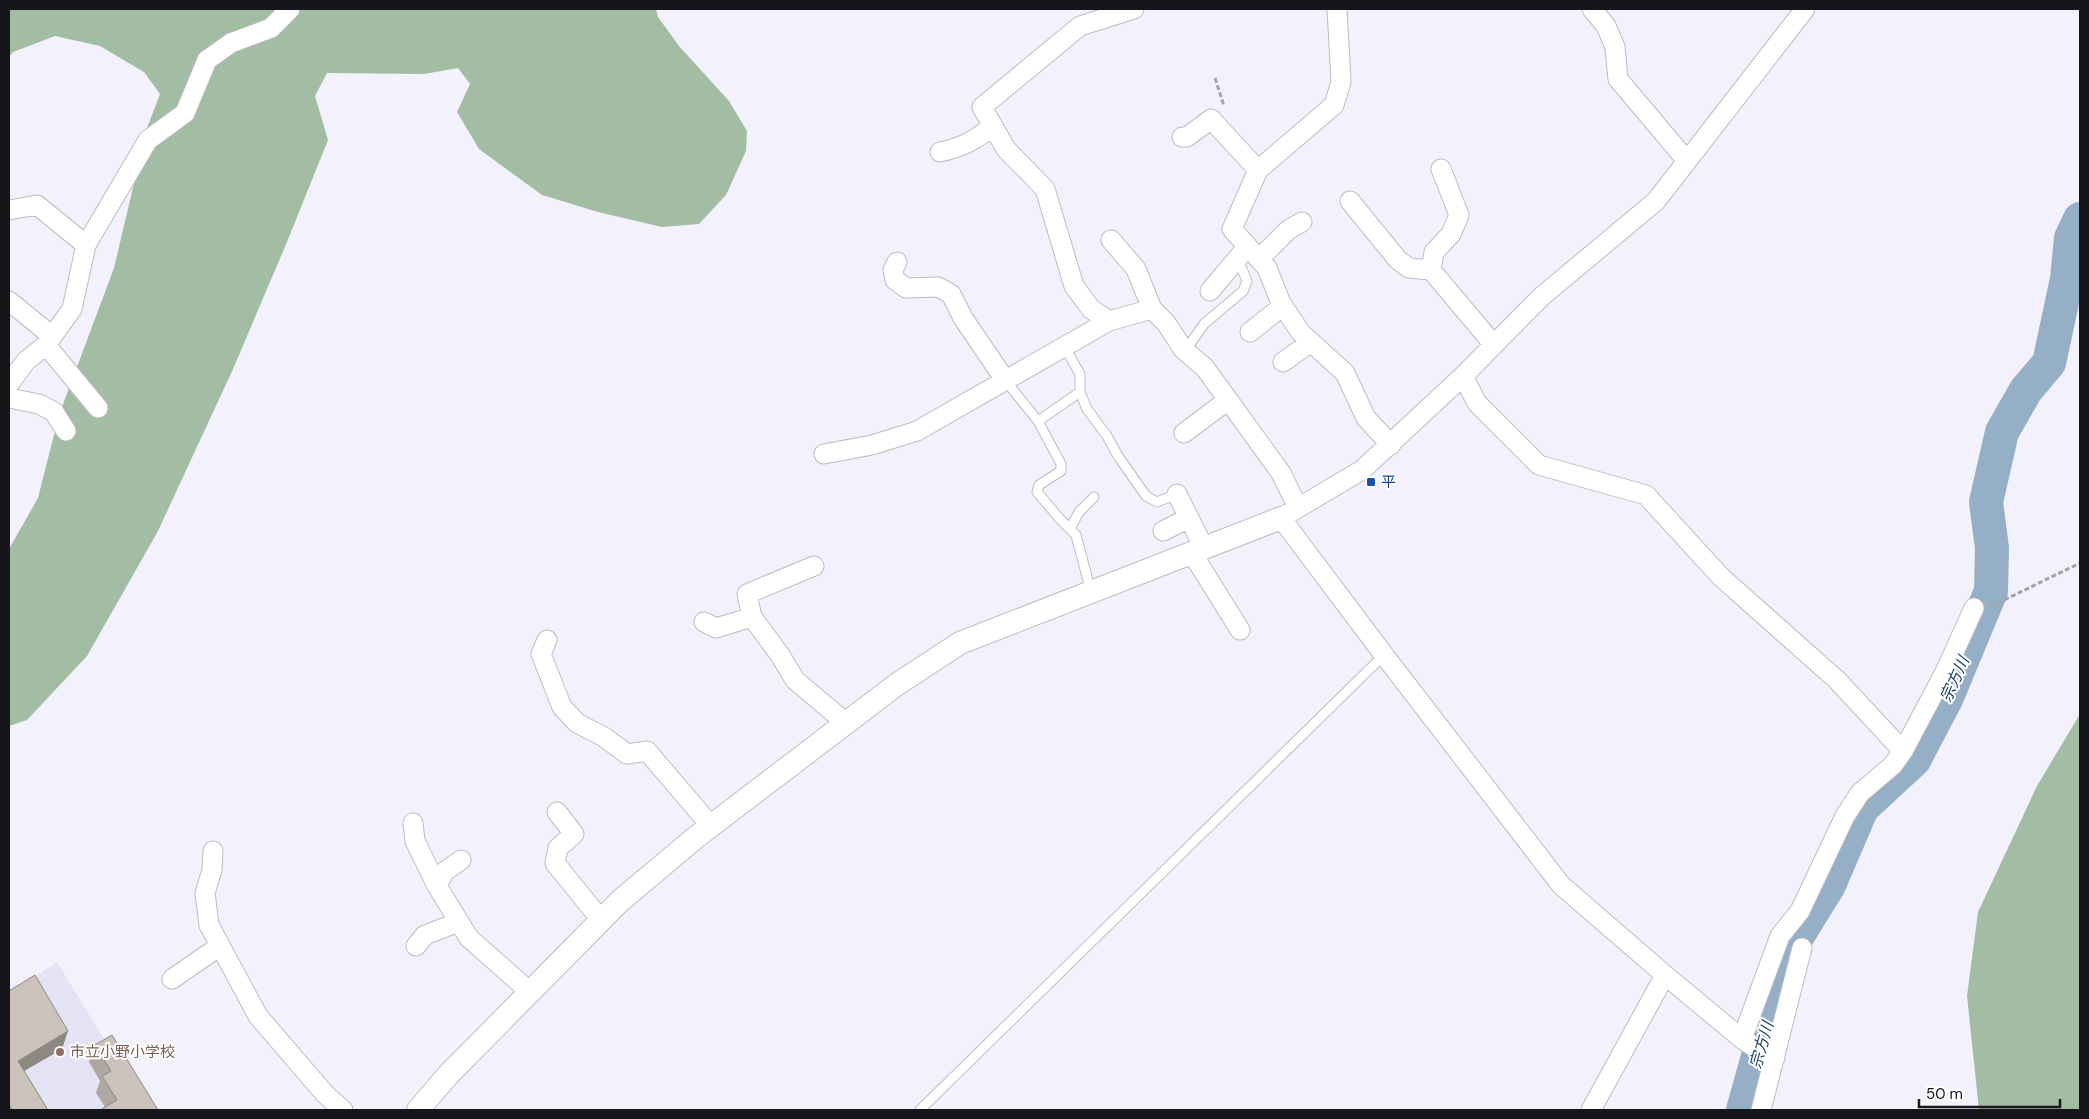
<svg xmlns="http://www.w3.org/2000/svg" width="2089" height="1119" font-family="'DM Sans','Noto Sans JP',sans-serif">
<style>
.built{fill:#e4e3f5}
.forest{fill:#a3bda4}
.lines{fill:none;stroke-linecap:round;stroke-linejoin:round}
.river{stroke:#95afc7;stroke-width:34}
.service-casing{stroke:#bdbcc6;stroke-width:11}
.minor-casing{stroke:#bdbcc6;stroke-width:21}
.tertiary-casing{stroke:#bdbcc6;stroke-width:24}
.path{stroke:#a5a4ac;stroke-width:3;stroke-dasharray:5 2.5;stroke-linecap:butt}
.service{stroke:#fff;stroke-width:9}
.minor{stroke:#fff;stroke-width:19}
.tertiary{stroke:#fff;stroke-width:22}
.wall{fill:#afa8a1}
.shaded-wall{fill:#8e8883}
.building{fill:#cbc3bb;stroke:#8e8883}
.transit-dot{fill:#1a4fb4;stroke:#fff;stroke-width:2}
.education-dot{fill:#8d6e63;stroke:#fff;stroke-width:2}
.labels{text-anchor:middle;stroke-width:4;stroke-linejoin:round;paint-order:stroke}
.transit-label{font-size:15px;fill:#164399;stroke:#fff;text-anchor:start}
.education-label{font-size:15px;fill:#785e54;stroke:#fff;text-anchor:start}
.water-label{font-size:16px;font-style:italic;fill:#1a4265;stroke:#fff}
</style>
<rect width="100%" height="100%" fill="#f2f1fc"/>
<!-- built -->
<path class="built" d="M57,962L147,1110H9V994Z"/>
<!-- forest -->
<path class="forest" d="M9,9H656L658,17L679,46L729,101L747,131L746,151L726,195L699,224L662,227L598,212L542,195L479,149L457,112L470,84L458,68L424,74L327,73L315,96L328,140L287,242L233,369L158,531L87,656L27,720L9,726V549L38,498L59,415L114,268L147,128L160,94L144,72L100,46L55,36L13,52L9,57Z
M2080,714V1110H1979L1967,996L1978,912L2037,786Z"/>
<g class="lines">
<!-- river -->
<path class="river" d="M1743,1110L1787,953L1829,885L1862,808L1914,760L1947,697L1991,591L1992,548L1986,502L2002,432L2026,390L2049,363L2067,279L2071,238L2080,219"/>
<defs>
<path id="service" d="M1064,346L1080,374V392L1087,409L1107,436L1118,456L1146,496L1157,502L1177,494
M1185,351L1204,324L1243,291L1247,281L1238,259
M1005,380L1038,421L1061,464V471L1039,485L1037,492L1060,519L1076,535L1091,592
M1038,421L1080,392
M1070,529L1079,512L1094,497
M920,1110L1384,655"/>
<path id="minor" d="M1134,9L1080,26L982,107L1006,149L1045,189L1074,286L1091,309L1109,321L1152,309L1166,323L1183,349L1205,368L1281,473L1298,508
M1337,9L1341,82L1334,105L1258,170L1232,229L1267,268L1281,303L1301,333L1345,373L1366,418L1391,445
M1592,9L1606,26L1615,47L1618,79L1687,161
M1182,137H1187L1211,119L1258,170
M940,152C961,148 975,140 992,127
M1350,201L1398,260L1409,268L1431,270L1494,345
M9,210L37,205L86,245
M1111,240L1136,269L1152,309
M1259,259L1288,230L1302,222
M897,262L893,270L895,280L906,288L938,287L951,294L963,318L1005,380
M1431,270L1434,252L1451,234L1459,215L1441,169
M1210,291L1247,247
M9,301L52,336
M1250,332L1283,306
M46,345L98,408
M1283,362L1311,342
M1463,376L1477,403L1539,465L1646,495L1721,577L1837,680L1903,751
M9,384L26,361L46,345L72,309L86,245L148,140L185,113L207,60L231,43L271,28L290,9
M9,398L39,404L54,412L66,431
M1184,433L1228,400
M824,454L872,445L917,431L1109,321
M1177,494L1204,548
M1163,531L1189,518
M1192,553L1240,630
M814,566L747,594L752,617L780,655L795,680L846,723
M704,622L716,628L752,617
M547,640L541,654L562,707L577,723L604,737L627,754L647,751L711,826
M557,812L574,834L558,848L555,863L601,920
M413,823L415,841L437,886L469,938L530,992
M213,851L212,870L205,893L209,925L258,1016L325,1094L343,1110
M437,886L444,872L461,860
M416,946L425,935L459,922
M172,979L220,946
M1742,1039L1780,936L1800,911L1845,816L1860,793L1893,765L1903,751L1945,672L1974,608
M1775,1058L1768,1056L1742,1039L1665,975L1561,885L1384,655L1281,518L1362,470L1463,376L1541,297L1656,201L1805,9
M1591,1110L1665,975
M1761,1110L1802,948"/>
<path id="tertiary" d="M418,1110L448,1075L620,901L695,838L896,685L960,643L1281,518"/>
</defs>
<!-- service casing -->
<use href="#service" class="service-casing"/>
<!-- minor casing -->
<use href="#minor" class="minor-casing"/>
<!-- tertiary casing -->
<use href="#tertiary" class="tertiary-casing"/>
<!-- path -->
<path class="path" d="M1215,78L1224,106
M1990,604L2000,602L2080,563"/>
<!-- service -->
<use href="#service" class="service"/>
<!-- minor -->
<use href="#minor" class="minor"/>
<!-- tertiary -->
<use href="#tertiary" class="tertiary"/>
</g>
<!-- wall -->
<path class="wall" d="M9,991L62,1049L24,1071L48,1110H9Z
M95,1045L158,1110L105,1107L96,1093L100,1081L89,1062Z"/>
<!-- shaded-wall -->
<path class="shaded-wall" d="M68,1031L62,1049L12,1078L18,1061Z"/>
<!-- building -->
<path class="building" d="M35,975L68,1031L18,1061L48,1110H12L9,1104V991Z
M112,1035L158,1110H100L117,1100L102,1076L111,1071L95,1045Z"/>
<!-- markers -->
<rect class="transit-dot" x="1366" y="477" width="10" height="10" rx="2.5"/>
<circle class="education-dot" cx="60" cy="1052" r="5"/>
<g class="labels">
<!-- transit labels -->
<g class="transit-label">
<text x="1381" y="487">平</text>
</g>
<!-- education labels -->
<g class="education-label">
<text x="70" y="1057">市立小野小学校</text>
</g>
<!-- water labels -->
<g class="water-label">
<text transform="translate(1954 679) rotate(-66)" y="6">宗方川</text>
<text transform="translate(1761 1045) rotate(-74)" y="6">宗方川</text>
</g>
</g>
<!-- border -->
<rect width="2089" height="1119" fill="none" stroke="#16161a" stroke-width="20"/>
<!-- scale -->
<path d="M1919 1099v8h141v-8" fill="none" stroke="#16161a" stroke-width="2.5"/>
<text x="1926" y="1099" font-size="15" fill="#16161a" stroke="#ffffff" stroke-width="4" paint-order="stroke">50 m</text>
</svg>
